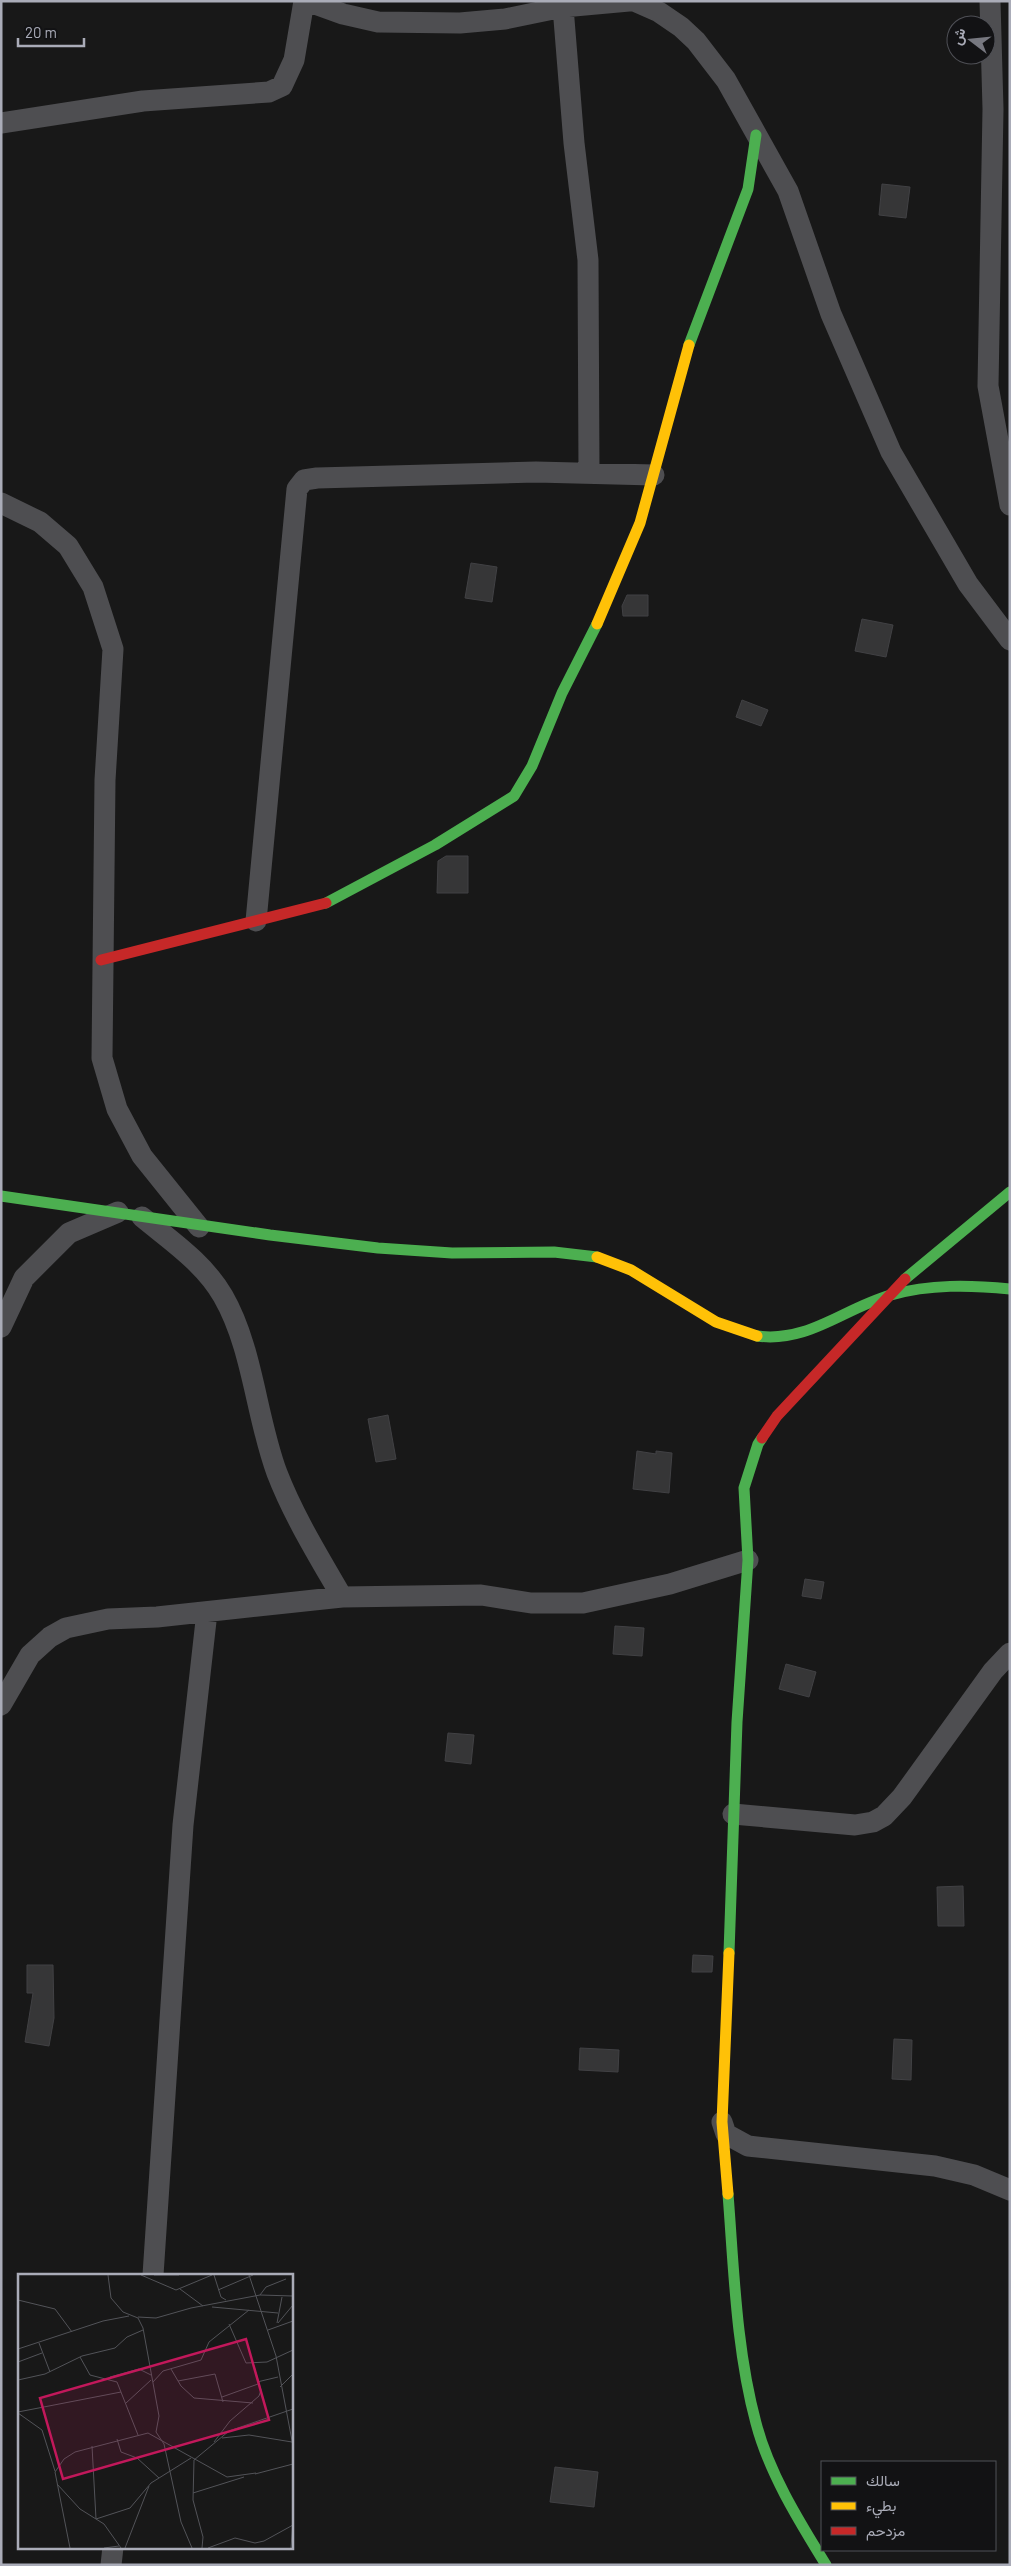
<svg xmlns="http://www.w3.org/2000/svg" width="1011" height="2566" font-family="Barlow,Vazirmatn,sans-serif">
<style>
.building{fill:#363637;stroke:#414144}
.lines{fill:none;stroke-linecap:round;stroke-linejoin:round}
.street{stroke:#4e4e51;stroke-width:21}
.fast{stroke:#4caf50;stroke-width:11}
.slow{stroke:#ffc107;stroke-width:11}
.jam{stroke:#c62828;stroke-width:11}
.inset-road{fill:none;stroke:#525358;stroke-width:1}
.view{fill:#c2185b;fill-opacity:0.15;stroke:#c2185b;stroke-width:2.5}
.inset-edge{fill:none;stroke:#aaacb8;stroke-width:2.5}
</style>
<rect width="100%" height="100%" fill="#181818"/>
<!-- building -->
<path class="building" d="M882,184L910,187L906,218L879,215Z
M471,563L497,567L492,602L465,598Z
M627,595H648V616H623L622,606Z
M862,619L893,625L886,657L855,651Z
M742,700L768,710L761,726L736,717Z
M446,856H468V893H437L438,861Z
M388,1415L396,1459L376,1462L368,1419Z
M637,1451L656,1454V1451L672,1453L669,1493L633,1489Z
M805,1579L824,1582L821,1599L802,1596Z
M615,1626L644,1628L642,1656L613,1654Z
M786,1664L816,1672L809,1697L779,1689Z
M448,1733L474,1735L471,1764L445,1761Z
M963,1886L964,1926H938L937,1887Z
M693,1955L713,1956L712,1972H692Z
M27,1965H53L54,2018L49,2046L25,2042L33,1993H27Z
M894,2039L912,2040L911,2080L892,2079Z
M580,2048L619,2050L618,2072L579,2070Z
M555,2467L598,2472L594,2507L550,2502Z"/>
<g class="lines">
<!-- street -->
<path class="street" d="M307,1L343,14L378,22L460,23L505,19L563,7L629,1
M634,1L659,12L681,27L696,41L726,80L788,191L831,314L891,452L968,584L1010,640
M990,1L993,109L988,386L1010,505
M563,7L574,143L588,260L589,473
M1,123L143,101L269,92L282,86L294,60L304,1
M1,503L40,522L68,546L93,587L113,649L105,780L102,1058L117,1109L142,1156L199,1227
M256,921L297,489L304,480L317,478L536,472L654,475
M142,1217C171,1241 204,1263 223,1296C253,1348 256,1417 277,1473C294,1517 319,1557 342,1597
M1,1327L24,1278L69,1233L118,1212
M1,1705L30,1655L50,1637L66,1628L108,1619L157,1617L342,1597L481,1595L531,1603H583L670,1584L748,1560
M733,1814L855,1825L873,1822L884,1816L902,1797L993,1671L1010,1653
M722,2122L726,2134L748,2146L935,2166L974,2175L1010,2190
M153,2275L183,1825L207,1612
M111,2565L113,2547"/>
<!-- fast -->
<path class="fast" d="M689,345L748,189L756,135
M326,903L435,845L514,796L532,766L562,693L597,624
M1,1196L270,1235L378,1248L452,1253L554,1252L597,1257
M905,1279L1010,1192
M757,1336C809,1343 844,1308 891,1295C930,1284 970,1285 1010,1289
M729,1953L737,1722L748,1560L744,1488L758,1444L762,1438
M728,2194C734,2270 736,2349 756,2423C769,2473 799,2521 826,2565"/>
<!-- slow -->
<path class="slow" d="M597,624L640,523L689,345
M597,1257L631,1270L716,1322L757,1336
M728,2194L722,2122L729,1953"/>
<!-- jam -->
<path class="jam" d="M101,960L326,903
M762,1438L777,1416L905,1279"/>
</g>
<!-- overview -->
<g transform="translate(18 2274)">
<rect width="275" height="275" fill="#181818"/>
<path class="inset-road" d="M90,1L93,24L105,38L120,44L125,54L141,142L138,158L146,170L163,248L174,274M123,1L158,16L194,1M136,1H161M196,1L203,23L208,26M231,1L258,82L275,172M162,15L185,32M200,16L235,1M242,21L248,13L268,5M0,26L37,35L54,58M194,33L260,39M120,43L138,44L173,34L242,21L275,22M259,49L264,23M260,49L275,31M211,50L228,89L249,88L275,76M250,56L275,47M21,69L32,98M0,75L85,47L111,42M62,83L72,101L99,108L120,161M0,88L24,79M153,95L163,112L176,124L235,129M92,103L121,95L133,101M0,106L27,100L64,82L97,74L109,63L125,56M160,107L197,100L205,128M135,108L145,97L183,86L191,68L231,36M239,108L260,103M262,113L275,100M204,123L240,110M108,129L133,106M0,138L103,118M0,139L24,156L37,197M204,164L231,161L274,168M99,165L103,178L119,184L141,204M196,168L212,147L241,122L243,116L235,89M74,172L78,245M237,200L275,190M39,210L62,235L86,250L103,274M175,219L226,203M78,245L112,234L133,209L173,184M52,274L37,198L46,185L57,178L130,159L209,203L238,199M86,274L101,272M107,274L131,212M184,274L185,263L175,226L176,186L211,157L275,135M190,274L217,264L237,269L246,267L275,251M273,274L275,246"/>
<path class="view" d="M228,65L251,146L45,205L22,124Z"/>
<rect width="275" height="275" class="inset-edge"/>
</g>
<!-- border -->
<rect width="1011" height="2566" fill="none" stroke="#aaacb8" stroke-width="5"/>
<!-- legend -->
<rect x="821" y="2461" width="175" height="90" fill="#121214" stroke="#4f5056"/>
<rect x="831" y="2477" width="25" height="8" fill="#4caf50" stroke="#4f5056"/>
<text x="866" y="2486" font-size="15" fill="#aaacb8">سالك</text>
<rect x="831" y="2502" width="25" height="8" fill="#ffc107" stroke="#4f5056"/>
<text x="866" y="2511" font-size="15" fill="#aaacb8">بطيء</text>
<rect x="831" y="2527" width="25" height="8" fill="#c62828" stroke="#4f5056"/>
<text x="866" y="2536" font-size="15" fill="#aaacb8">مزدحم</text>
<!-- north arrow -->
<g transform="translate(971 40) rotate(286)"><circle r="24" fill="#121214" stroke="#4f5056"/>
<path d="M0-4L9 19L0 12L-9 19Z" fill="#777880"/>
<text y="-8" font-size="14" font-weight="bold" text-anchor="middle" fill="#aaacb8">ش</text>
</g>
<!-- scale -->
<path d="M18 38v8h66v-8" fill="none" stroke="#aaacb8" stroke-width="2.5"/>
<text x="25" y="38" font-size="15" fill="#aaacb8" stroke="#121214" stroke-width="4" paint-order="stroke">20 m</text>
</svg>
